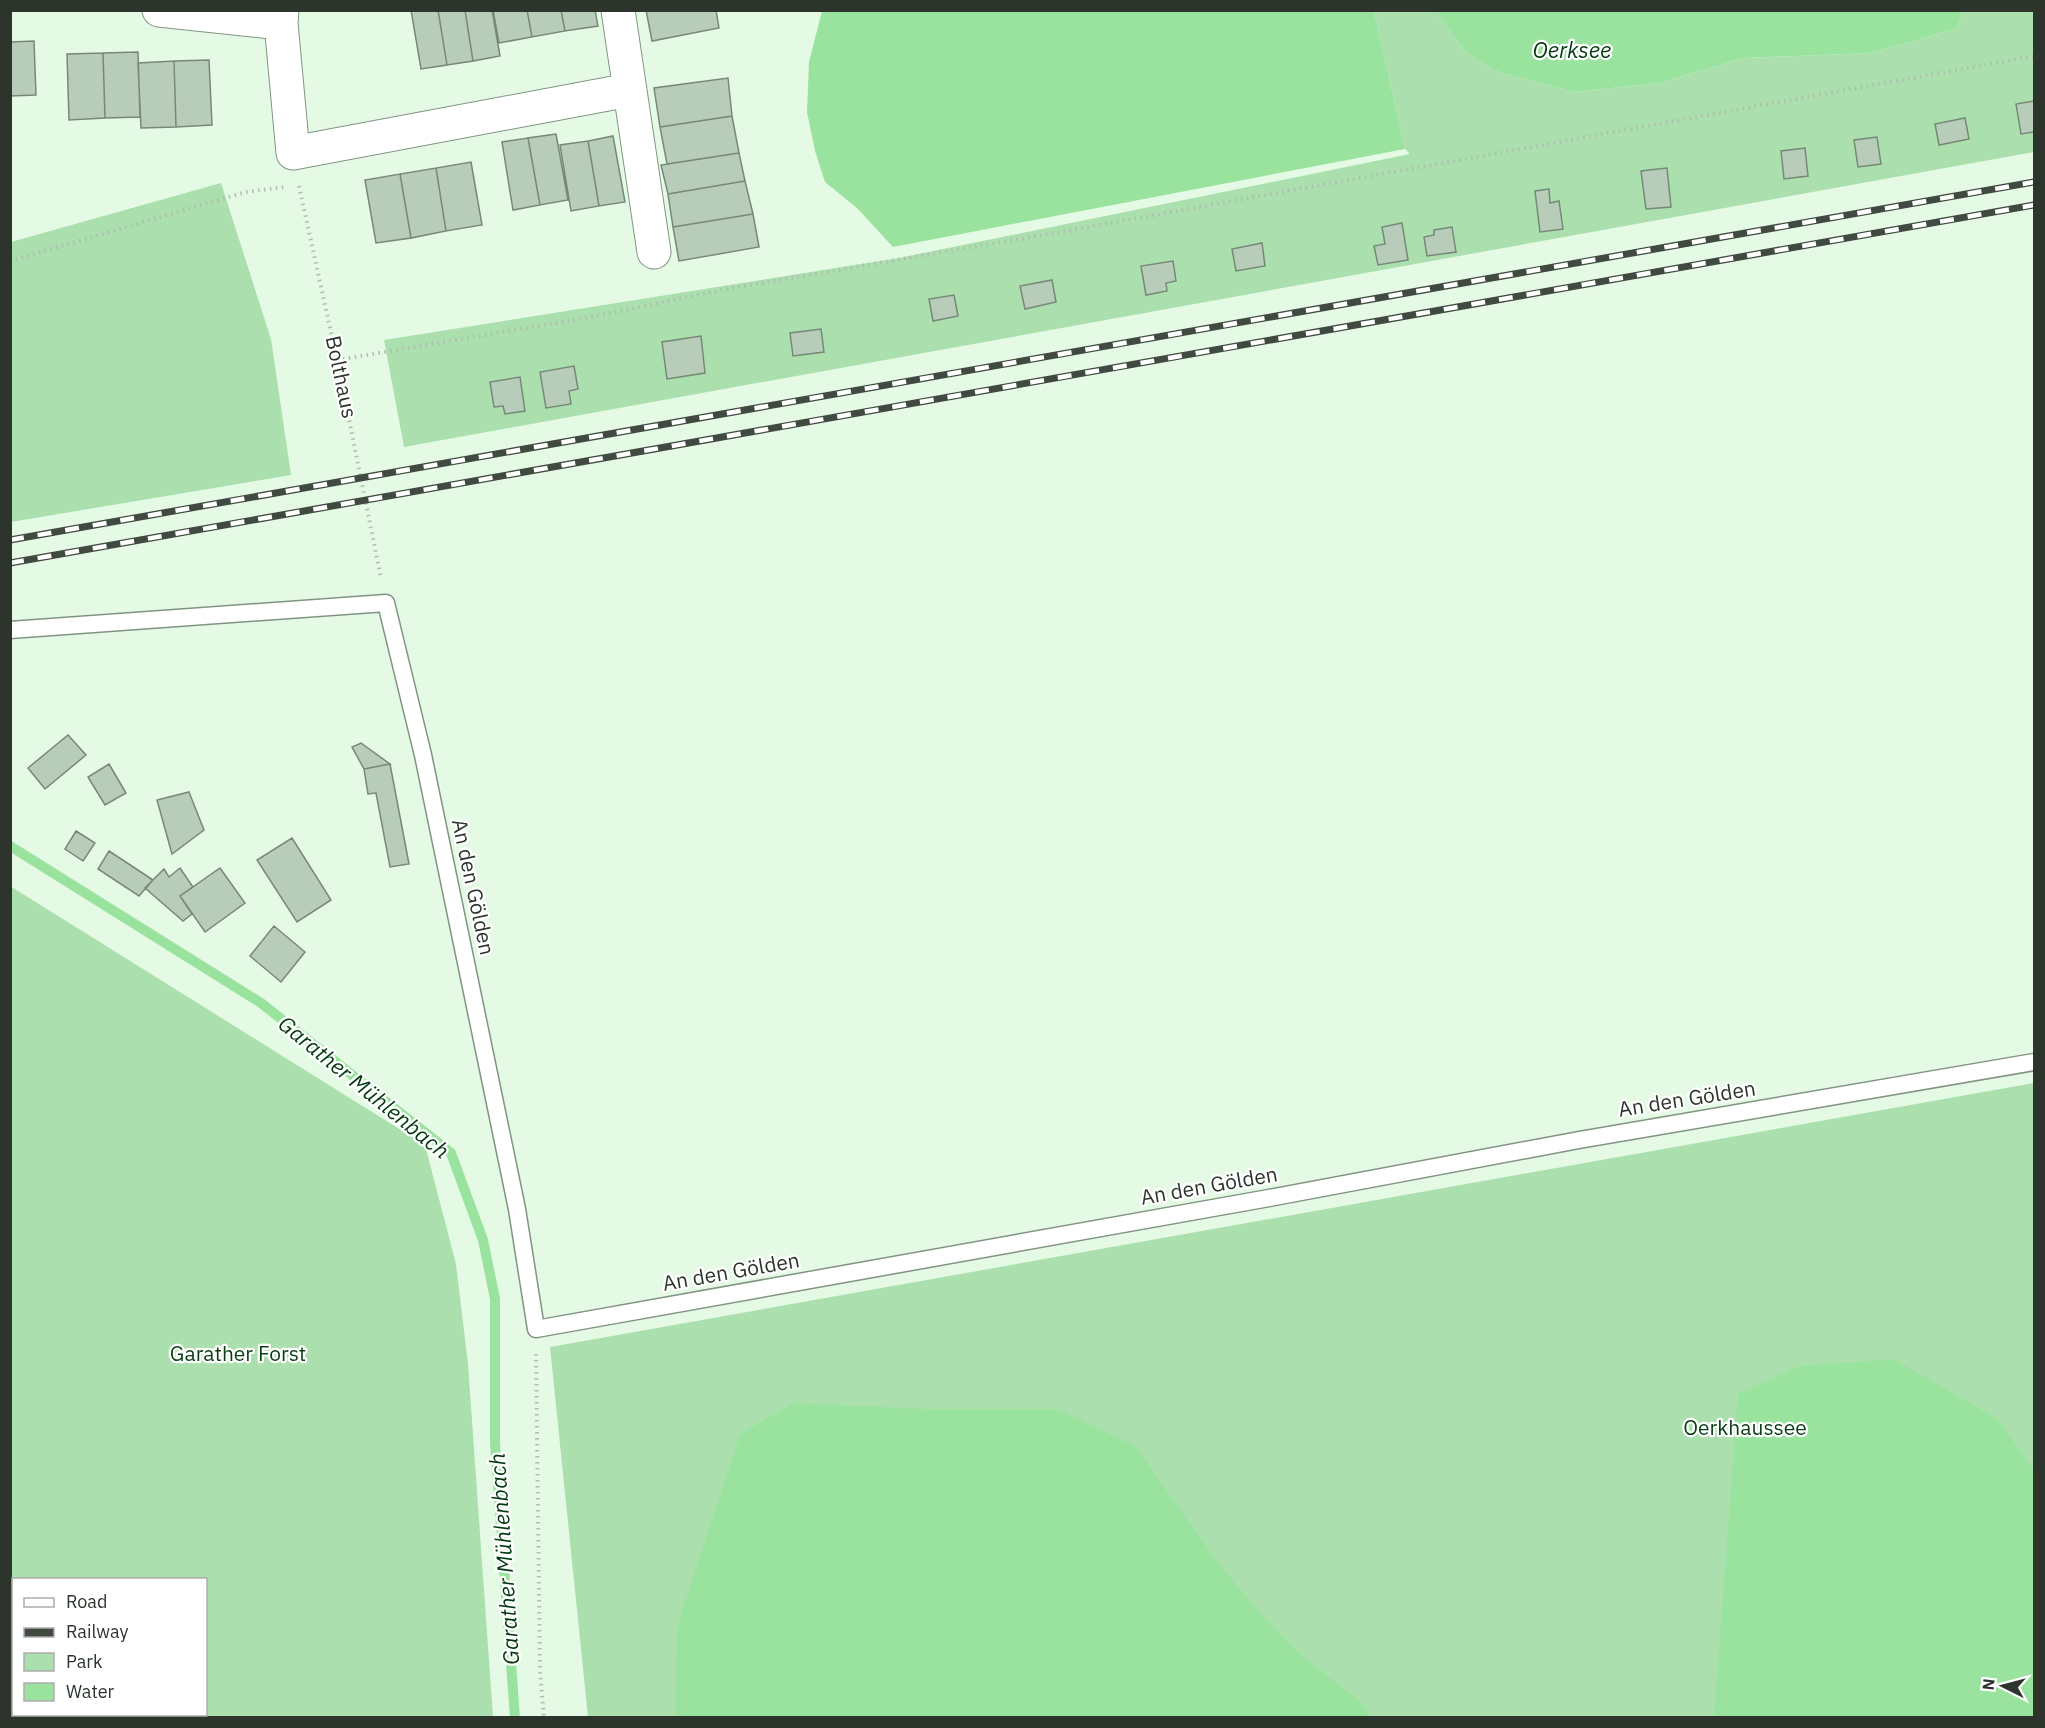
<svg xmlns="http://www.w3.org/2000/svg" width="2045" height="1728" font-family="'IBM Plex Sans',sans-serif">
<style>
.green{fill:#abe0ae;fill-rule:evenodd}
.water{fill:#9ae39f}
.lines{fill:none;stroke-linecap:round;stroke-linejoin:round}
.stream{stroke:#9ae39f;stroke-width:10}
.building{fill:#b8cdb9;stroke:#758976;stroke-width:1.5}
.service-casing{stroke:#819481;stroke-width:19}
.minor-casing{stroke:#819481;stroke-width:35}
.path{stroke:#adbfad;stroke-width:4;stroke-dasharray:1.5 4.5;stroke-linecap:butt}
.service{stroke:#fff;stroke-width:16}
.minor{stroke:#fff;stroke-width:33}
.rail-casing{stroke:#404a40;stroke-width:7}
.rail{stroke:#fff;stroke-width:4.5;stroke-dasharray:14;stroke-linecap:butt}
.labels{text-anchor:middle;stroke-width:4.5;stroke-linejoin:round;paint-order:stroke}
.street-label{font-size:21px;fill:#2c342c;stroke:#fff}
.park-label{font-size:21px;fill:#0a3e14;stroke:#fff}
.water-label{font-size:22px;font-style:italic;fill:#02390e;stroke:#fff}
</style>
<rect width="100%" height="100%" fill="#e5fae5"/>
<!-- green -->
<path class="green" d="M1374,11H1435L1466,52L1496,71L1574,92L1659,83L1743,58L1871,53L1958,28L1962,11H2034V152L404,447L384,340L899,258L1410,154L1405,149Z
M221,183L271,339L291,475L11,522V242Z
M10,886L425,1145L456,1264L468,1364L493,1717H11ZM14,1580H206V1714H14Z
M2034,1083V1717H588L550,1347Z"/>
<!-- water -->
<path class="water" d="M822,11H1374L1405,149L893,247L857,208L825,182L815,151L807,112L809,62Z
M1435,11H1962L1958,28L1871,53L1743,58L1659,83L1574,92L1496,71L1466,52Z
M1894,1359L1999,1420L2034,1471V1717H1714L1738,1394L1799,1366Z
M794,1403L925,1409H1057L1135,1446L1216,1560L1261,1614L1303,1657L1361,1702L1371,1717H676L677,1627L740,1434Z"/>
<g class="lines">
<!-- stream -->
<path class="stream" d="M10,846L261,1003L451,1153L483,1240L495,1299V1443L515,1718"/>
</g>
<!-- building -->
<path class="building" d="M411,10H438L447,65L421,69Z
M438,10H465L473,61L447,65Z
M465,10H492L500,56L473,61Z
M493,10H527L532,37L499,43Z
M527,10H561L565,31L532,37Z
M561,10H595L598,26L565,31Z
M646,10H716L719,28L652,41Z
M34,41L36,95L10,96V42Z
M138,52L140,117L105,118L103,53Z
M103,53L105,118L69,120L67,54Z
M209,60L212,125L176,127L174,61Z
M174,61L176,127L141,128L138,63Z
M728,78L732,116L660,127L654,88Z
M2034,101V132L2021,134L2016,104Z
M732,116L739,153L667,164L660,127Z
M1965,118L1969,139L1939,145L1935,124Z
M556,134L568,200L540,205L528,138Z
M613,136L625,202L599,206L588,141Z
M1877,137L1881,164L1858,167L1854,140Z
M528,138L540,205L513,210L502,142Z
M588,141L599,206L571,211L560,145Z
M1805,148L1808,176L1784,179L1781,151Z
M739,153L745,181L668,194L661,165Z
M471,162L482,225L446,231L436,168Z
M436,168L446,231L411,238L400,174Z
M1667,168L1671,207L1646,209L1641,171Z
M400,174L411,238L376,243L365,180Z
M745,181L753,214L673,227L668,194Z
M1549,189L1550,203L1559,201L1563,229L1540,232L1535,191Z
M753,214L759,247L679,261L673,227Z
M1402,223L1408,260L1378,265L1374,246L1385,244L1382,227Z
M1452,227L1456,252L1427,256L1424,237L1434,235V230Z
M1262,243L1265,266L1236,271L1232,249Z
M1173,261L1176,281L1166,283L1167,291L1146,295L1141,266Z
M1052,280L1056,302L1025,309L1020,286Z
M954,295L958,316L933,321L929,299Z
M821,329L824,352L793,356L790,333Z
M701,336L705,373L667,379L662,342Z
M574,366L578,389L569,391L571,404L546,408L540,372Z
M520,377L525,411L505,414L503,406L494,407L490,382Z
M68,735L86,755L45,789L28,768Z
M361,743L390,764L364,769L352,747Z
M109,764L126,793L105,805L88,777Z
M390,764L409,864L390,867L376,793L368,794L364,769Z
M189,792L204,830L172,854L157,800Z
M76,831L95,843L83,861L65,849Z
M292,838L331,900L297,922L257,860Z
M109,851L153,880L139,896L98,869Z
M180,868L193,887L180,896L192,914L183,921L145,888L164,869L169,877Z
M220,868L245,903L205,932L180,896Z
M274,926L305,952L281,982L250,956Z"/>
<g class="lines">
<defs>
<path id="service" d="M10,630L386,603L423,755L517,1209L536,1329L1269,1198L1579,1140L2034,1062"/>
<path id="minor" d="M159,10L281,23
M282,10L281,23L293,153L629,90
M618,10L654,252"/>
</defs>
<!-- service casing -->
<use href="#service" class="service-casing"/>
<!-- minor casing -->
<use href="#minor" class="minor-casing"/>
<!-- path -->
<path class="path" d="M299,186L337,360L381,578
M10,261L246,192L285,187
M337,360L591,317L721,290L1072,230L2034,56
M536,1354L540,1670L544,1718"/>
<!-- service -->
<use href="#service" class="service"/>
<!-- minor -->
<use href="#minor" class="minor"/>
<defs>
<path id="rail" d="M10,540L2034,182
M10,563L2034,205"/>
</defs>
<!-- rail casing -->
<use href="#rail" class="rail-casing"/>
<!-- rail -->
<use href="#rail" class="rail"/>
</g>
<g class="labels">
<!-- street labels -->
<g class="street-label">
<text transform="translate(341 377) rotate(78)" y="7">Bolthaus</text>
<text transform="translate(473 887) rotate(78)" y="7">An den Gölden</text>
<text transform="translate(1687 1099) rotate(-9)" y="7">An den Gölden</text>
<text transform="translate(1209 1186) rotate(-10)" y="7">An den Gölden</text>
<text transform="translate(731 1272) rotate(-10)" y="7">An den Gölden</text>
</g>
<!-- park labels -->
<g class="park-label">
<text x="238" y="1361">Garather Forst</text>
<text x="1745" y="1435">Oerkhaussee</text>
</g>
<!-- water labels -->
<g class="water-label">
<text x="1572" y="58">Oerksee</text>
<text transform="translate(364 1087) rotate(39)" y="8">Garather Mühlenbach</text>
<text transform="translate(504 1559) rotate(-94)" y="8">Garather Mühlenbach</text>
</g>
</g>
<!-- border -->
<rect width="2045" height="1728" fill="none" stroke="#2c342c" stroke-width="24"/>
<!-- legend -->
<rect x="12" y="1578" width="195" height="138" fill="#ffffff" stroke="#abaeab" stroke-width="1.5"/>
<rect x="24" y="1598" width="30" height="9" fill="#ffffff" stroke="#abaeab" stroke-width="1.5"/>
<text x="66" y="1608" font-size="18" fill="#2c342c">Road</text>
<rect x="24" y="1628" width="30" height="9" fill="#404a40" stroke="#abaeab" stroke-width="1.5"/>
<text x="66" y="1638" font-size="18" fill="#2c342c">Railway</text>
<rect x="24" y="1653" width="30" height="18" fill="#abe0ae" stroke="#abaeab" stroke-width="1.5"/>
<text x="66" y="1668" font-size="18" fill="#2c342c">Park</text>
<rect x="24" y="1683" width="30" height="18" fill="#9ae39f" stroke="#abaeab" stroke-width="1.5"/>
<text x="66" y="1698" font-size="18" fill="#2c342c">Water</text>
<!-- north arrow -->
<g transform="translate(2003 1686) rotate(276)" stroke="#ffffff" stroke-width="4.5" paint-order="stroke">
<path d="M0-4.5L10 22L0 15L-10 22Z" fill="#2c342c"/>
<text y="-9" font-size="16" font-weight="bold" text-anchor="middle" fill="#2c342c">N</text>
</g>
</svg>
